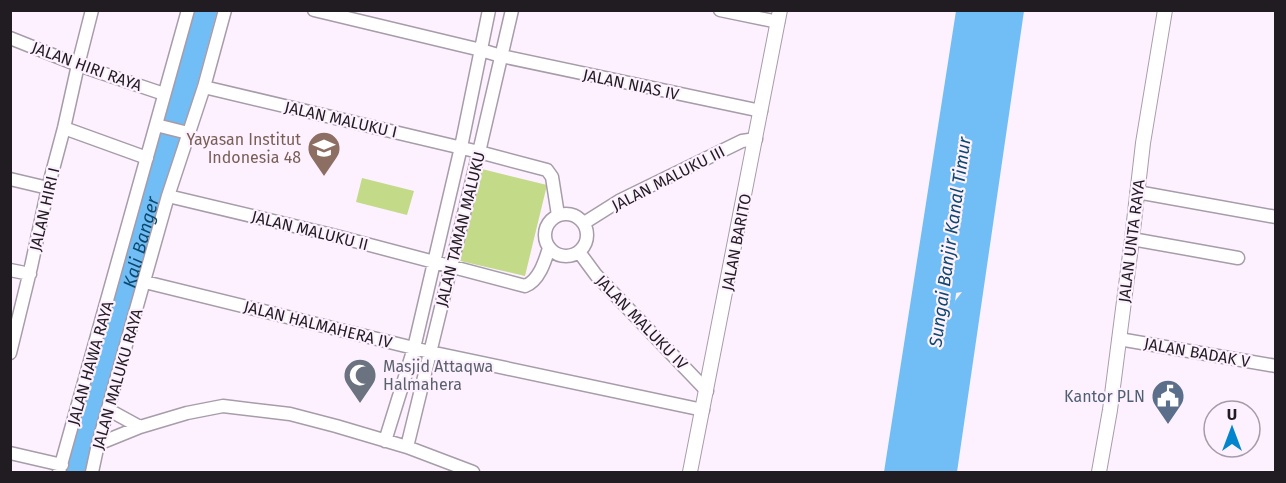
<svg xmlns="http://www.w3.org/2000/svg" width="1286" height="483" font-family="'Fira Sans',sans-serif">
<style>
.green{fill:#c3da88}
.water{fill:#71bdf5;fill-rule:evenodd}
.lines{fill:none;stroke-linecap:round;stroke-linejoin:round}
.river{stroke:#71bdf5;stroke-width:26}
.minor-casing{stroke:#a79ca9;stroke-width:15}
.tertiary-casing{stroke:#a79ca9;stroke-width:16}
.minor{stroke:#fff;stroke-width:12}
.tertiary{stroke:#fff;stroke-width:14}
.labels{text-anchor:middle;stroke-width:4.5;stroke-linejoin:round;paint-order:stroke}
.street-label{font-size:16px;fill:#201c21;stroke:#fdf1ff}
.education-label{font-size:16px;fill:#785e54;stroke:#fdf1ff;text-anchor:end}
.worship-label{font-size:16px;fill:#5b616d;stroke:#fdf1ff;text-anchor:start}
.service-label{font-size:16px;fill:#4e5e75;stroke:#fdf1ff;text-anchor:end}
.water-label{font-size:18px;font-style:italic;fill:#0d496d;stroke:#fdf1ff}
</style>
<rect width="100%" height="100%" fill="#fdf1ff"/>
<!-- green -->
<path class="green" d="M478,168L547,185L525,276L456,260Z
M362,178L414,191L407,215L356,202Z"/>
<!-- water -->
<path class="water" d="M956,11H1024L957,472H884ZM951,253L956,277L953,283L955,293L962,292L955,301L953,307L947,311L943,292L949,256Z"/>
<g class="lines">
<!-- river -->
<g class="river">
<path d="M939,321L951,238"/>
<path id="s1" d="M79,472L204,10"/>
</g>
<defs>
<path id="minor" d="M314,10L481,50L501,56L761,111
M720,10L778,22
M10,38L78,65L164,94
M204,87L479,152L547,170L552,177L558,215
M156,125L188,133
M64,128L147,158
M10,179L48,188
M1137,192L1276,217
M168,196L332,235L525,286C539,281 545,261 549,248
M545 235a21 21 0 1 1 42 0a21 21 0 1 1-42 0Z
M584,223L619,201L742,141L756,139
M1132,239L1238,258
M579,252L596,275L707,391
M10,270L30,274
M145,282L430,352L703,410
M1119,339L1276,366
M10,353L31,267L48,188L64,128L78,65L92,10
M109,410L140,427
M385,441L414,348L461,147L489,10
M98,444L140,427L187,413L223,406L290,414L336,426L407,447L473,472
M407,447L479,152L512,10
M10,453L62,465
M59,472L188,10
M92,472L98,444L168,196L204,87L225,10"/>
<path id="tertiary" d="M690,472L780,10
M1099,472L1110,410L1132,239L1143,143L1165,10"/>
</defs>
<!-- minor casing -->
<use href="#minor" class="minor-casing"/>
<!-- tertiary casing -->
<use href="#tertiary" class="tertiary-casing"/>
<!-- minor -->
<use href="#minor" class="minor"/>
<!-- tertiary -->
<use href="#tertiary" class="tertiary"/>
</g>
<!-- icons -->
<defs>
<symbol id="school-pin" viewBox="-11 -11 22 30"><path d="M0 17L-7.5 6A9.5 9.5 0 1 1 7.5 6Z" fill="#8d6e63" stroke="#fdf1ff"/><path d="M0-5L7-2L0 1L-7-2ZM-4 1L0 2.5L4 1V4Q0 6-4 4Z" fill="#fff"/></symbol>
<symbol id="mosque-pin" viewBox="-11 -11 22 30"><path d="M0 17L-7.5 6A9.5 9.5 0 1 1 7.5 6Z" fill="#6b7280" stroke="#fdf1ff"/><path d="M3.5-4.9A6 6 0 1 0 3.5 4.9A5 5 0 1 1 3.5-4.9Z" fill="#fff"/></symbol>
<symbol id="civic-pin" viewBox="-11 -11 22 30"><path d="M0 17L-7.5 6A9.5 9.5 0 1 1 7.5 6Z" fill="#5c6f8a" stroke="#fdf1ff"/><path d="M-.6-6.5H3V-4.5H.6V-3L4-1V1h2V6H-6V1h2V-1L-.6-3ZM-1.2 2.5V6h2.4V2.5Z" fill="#fff"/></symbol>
</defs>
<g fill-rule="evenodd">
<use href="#school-pin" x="305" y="129" width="38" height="52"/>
<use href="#mosque-pin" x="341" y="356" width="38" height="52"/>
<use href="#civic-pin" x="1149" y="377" width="38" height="52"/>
</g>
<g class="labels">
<!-- street labels -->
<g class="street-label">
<text transform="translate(87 66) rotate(20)" y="6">JALAN HIRI RAYA</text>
<text transform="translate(631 84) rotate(12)" y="6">JALAN NIAS IV</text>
<text transform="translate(341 119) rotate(13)" y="6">JALAN MALUKU I</text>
<text transform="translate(668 178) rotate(-27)" y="6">JALAN MALUKU III</text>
<text transform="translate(44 209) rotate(-77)" y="6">JALAN HIRI I</text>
<text transform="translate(460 229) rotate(-76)" y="6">JALAN TAMAN MALUKU</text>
<text transform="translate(310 230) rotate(14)" y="6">JALAN MALUKU II</text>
<text transform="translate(1131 241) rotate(-83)" y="6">JALAN UNTA RAYA</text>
<text transform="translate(736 242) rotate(-79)" y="6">JALAN BARITO</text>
<text transform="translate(642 322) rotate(46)" y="6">JALAN MALUKU IV</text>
<text transform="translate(318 324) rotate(14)" y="6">JALAN HALMAHERA IV</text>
<text transform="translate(1197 352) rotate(10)" y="6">JALAN BADAK V</text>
<text transform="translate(90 363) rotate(-74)" y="6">JALAN HAWA RAYA</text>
<text transform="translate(117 379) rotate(-74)" y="6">JALAN MALUKU RAYA</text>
</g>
<!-- education labels -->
<g class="education-label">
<text x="301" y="145">Yayasan Institut<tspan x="301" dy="18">Indonesia 48</tspan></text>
</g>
<!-- worship labels -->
<g class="worship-label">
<text x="383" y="372">Masjid Attaqwa<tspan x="383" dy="18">Halmahera</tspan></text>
</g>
<!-- service labels -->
<g class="service-label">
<text x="1145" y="402">Kantor PLN</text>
</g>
<!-- water labels -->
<g class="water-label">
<text dy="6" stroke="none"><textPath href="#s1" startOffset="238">Kali Banger</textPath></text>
<text transform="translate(950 242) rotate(-82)" y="6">Sungai Banjir Kanal Timur</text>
</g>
</g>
<!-- border -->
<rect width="1286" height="483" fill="none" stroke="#201c21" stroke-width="24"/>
<!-- north arrow -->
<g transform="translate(1232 429)"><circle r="28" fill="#fdf1ff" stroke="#a59ca6" stroke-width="1.5"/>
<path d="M0-4.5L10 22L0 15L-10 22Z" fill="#0385cd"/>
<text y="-9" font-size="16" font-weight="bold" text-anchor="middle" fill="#201c21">U</text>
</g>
</svg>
